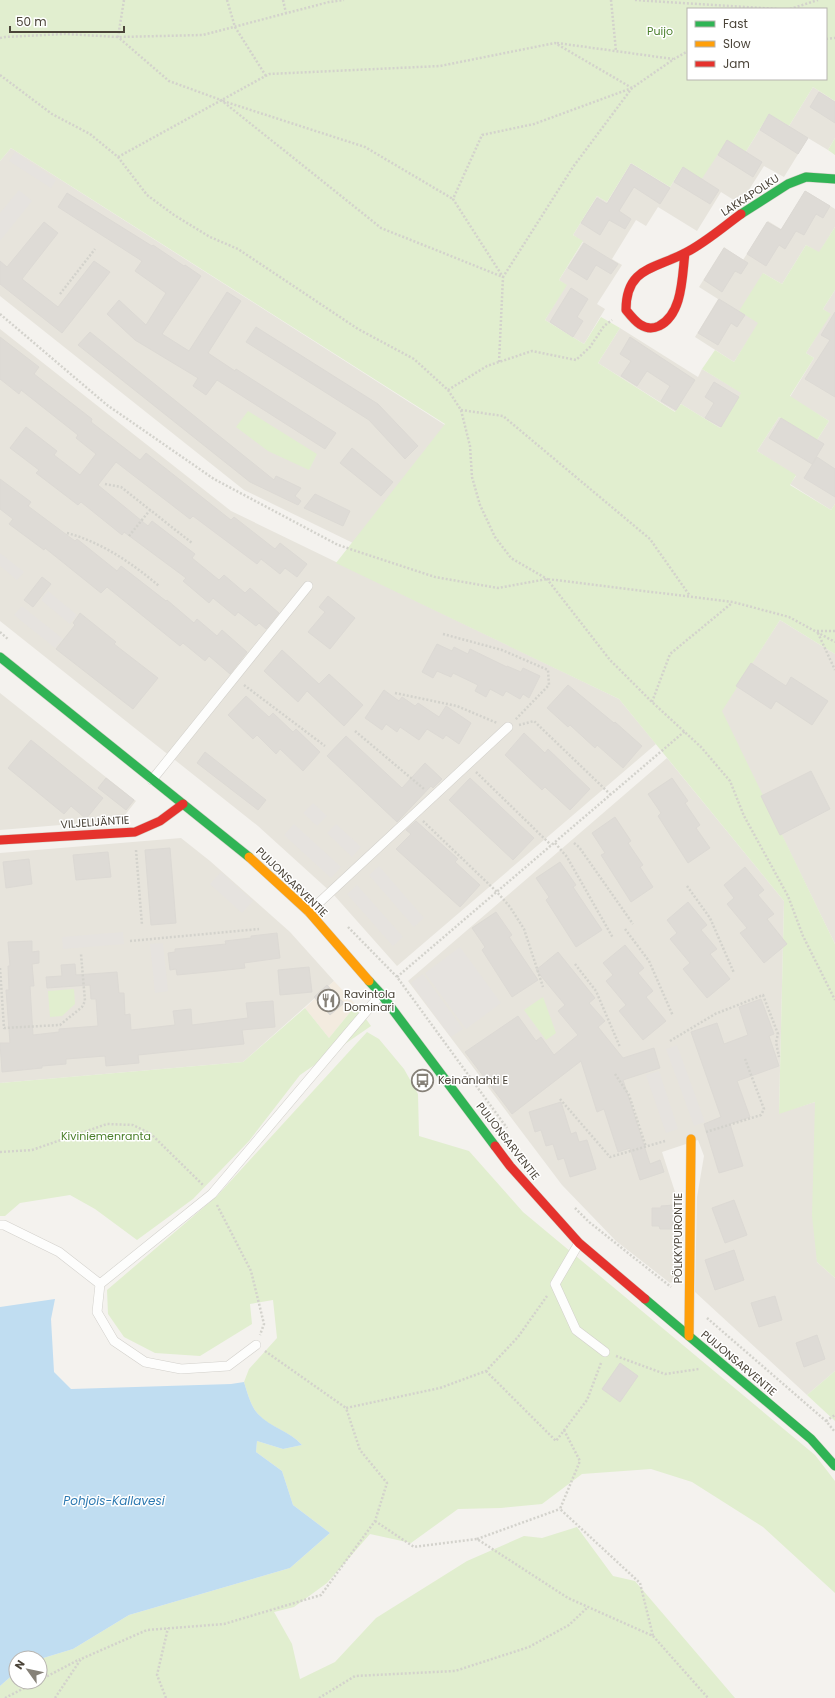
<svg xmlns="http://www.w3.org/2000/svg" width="835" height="1698" font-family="Poppins,sans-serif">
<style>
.residential{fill:#e7e4dc}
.commercial{fill:#f3ebdf}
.green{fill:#e1eecf;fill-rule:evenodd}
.parking{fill:#e6e3df}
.water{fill:#c0ddf1}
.building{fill:#dedbd6;stroke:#dcd9d4}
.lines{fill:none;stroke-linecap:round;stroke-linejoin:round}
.lane-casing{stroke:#d2d0cb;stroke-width:10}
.fast-casing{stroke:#d3cfc5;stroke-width:10}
.slow-casing{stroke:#d3cfc5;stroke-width:10}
.jam-casing{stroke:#d3cfc5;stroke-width:10}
.path{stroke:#d3d2cc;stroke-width:2.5;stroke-dasharray:2 2;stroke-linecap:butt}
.lane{stroke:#fdfdfc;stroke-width:9}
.fast{stroke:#30b455;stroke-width:9}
.slow{stroke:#ff9f0a;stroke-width:9}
.jam{stroke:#e5322d;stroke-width:9}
.labels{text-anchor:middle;stroke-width:3;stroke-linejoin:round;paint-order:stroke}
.park-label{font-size:11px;fill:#4a7f2a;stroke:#fff}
.street-label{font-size:11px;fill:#4b4439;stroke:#fff}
.poi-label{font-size:11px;fill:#4b4439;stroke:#fff;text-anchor:start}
.water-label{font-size:12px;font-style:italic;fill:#2e7ab2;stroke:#fff}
</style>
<rect width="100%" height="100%" fill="#f4f2ee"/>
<!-- residential -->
<path class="residential" d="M813,87L835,101V138L828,150L808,138L784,177L764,166L740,204L721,192L697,231L658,207L646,226L636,220L612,259L622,265L597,304L605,309L584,344L545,320L566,285L559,280L583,242L573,235L597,196L607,202L631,163L670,187L682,168L726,141L745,153L769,114L789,126Z
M11,148L445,425L353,543L244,490L0,296V161Z
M806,191L835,209V227L819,253L806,245L782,284L763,273L759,323L734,362L695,337L718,299L699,287L724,247L743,260L768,221L781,229Z
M835,290V504L831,510L790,484L796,476L757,451L779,417L817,440L829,421L790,397L814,358L806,353L830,314L823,309Z
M620,328L698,377L702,369L742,393L720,428L681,404L676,412L598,363Z
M0,329L231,511L619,699L656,744L397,966L333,894L258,826L0,621Z
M780,620L835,654V944L721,711Z
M0,693L136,801L121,820L0,830Z
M667,758L784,901L779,1113L815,1102L817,1262L835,1278V1371L807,1395L695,1292L697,1197L704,1156L698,1140L662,1152L676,1195V1280L670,1283L616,1241L562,1185L408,981Z
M181,838L210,861L290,932L334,981L243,1062L0,1083V853Z"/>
<!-- commercial -->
<path class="commercial" d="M334,981L356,1005L329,1038L305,1008Z"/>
<!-- green -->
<path class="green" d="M0,0H835V101L813,87L789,126L769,114L745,153L726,142L701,180L682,168L670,187L631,163L607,202L597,196L573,235L583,241L559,280L567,285L545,320L584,344L601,317L620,328L598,363L675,412L681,404L720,428L741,393L702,369L715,350L734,362L758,323L739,311L763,273L782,284L806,245L819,252L835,227V290L823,309L831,314L806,353L814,358L790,396L829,421L817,440L779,417L757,451L796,475L790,485L831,510L835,504V654L780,620L722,711L835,944V1278L817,1262L812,1216L815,1102L779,1114L784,901L619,699L336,563L445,424L11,148L0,161ZM688,9H826V79H688Z
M835,138V155L828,150Z
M248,411L317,454L309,470L268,451L236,427Z
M74,989L75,1004L62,1016L50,1017L48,991Z
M543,997L556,1033L546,1040L524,1010Z
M356,1005L371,1026L300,1075L249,1141L193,1199L137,1240L95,1209L70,1195L20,1203L5,1216H0V1083L243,1062L305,1008L329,1038Z
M367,1032L379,1039L404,1069L418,1094L419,1136L469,1151L523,1212L815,1455L835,1481V1593L763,1527L692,1482L651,1469L582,1474L542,1504L501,1508L458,1509L411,1543L370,1534L327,1583L294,1607L274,1612L292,1644L300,1679L335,1662L376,1618L467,1561L524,1536L542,1538L577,1527L613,1576L635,1581L735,1698H0V1686L16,1672V1682H40V1659L73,1649L129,1615L290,1568L330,1533L293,1505L282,1471L256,1452L257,1441L283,1449L302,1445C290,1431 270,1428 258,1414C251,1407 247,1392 244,1382L249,1369L277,1338L273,1300L250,1304L252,1324L200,1356L155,1353L124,1337L108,1314L107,1290L217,1196Z
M835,1371V1421L807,1395Z"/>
<!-- parking -->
<path class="parking" d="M15,152L56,180L51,188L9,161Z
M19,190L32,201L0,241V213Z
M0,553L24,572L17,580L0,566Z
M48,591L77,615L70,624L41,600Z
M22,606L63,639L55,648L14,615Z
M313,803L327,816L317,826L303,813Z
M294,824L341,867L331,878L284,835Z
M336,824L361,847L352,857L327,833Z
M379,866L424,918L414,927L369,875Z
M221,872L253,901L242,913L210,884Z
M357,885L403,937L393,946L347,894Z
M123,932L124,944L63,949L62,937Z
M163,943L168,991L155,993L150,944Z
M460,947L501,1003L466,1029L425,973Z
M423,974L463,1029L451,1037L411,983Z
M677,1045L705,1122L694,1126L666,1049Z
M659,1071L678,1129L666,1133L646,1075Z"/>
<!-- water -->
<path class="water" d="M55,1299L51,1319L54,1372L71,1389L231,1384L244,1382C247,1392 251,1407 258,1414C271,1428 290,1431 302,1445L283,1449L257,1441L256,1452L282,1471L293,1505L330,1533L290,1568L129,1615L73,1649L40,1659L16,1658V1672L0,1686V1307Z"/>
<!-- building -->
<path class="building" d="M819,92L835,102V123L810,107Z
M769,114L808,138L798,154L760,130Z
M727,140L762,162L753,177L718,155Z
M631,164L670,188L660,204L634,187L619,211L631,219L625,229L609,220L600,235L581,223L597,198L607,204Z
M683,167L719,190L710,204L674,182Z
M805,191L830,206L823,218L816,214L804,235L796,231L785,249L779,245L766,266L747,254L767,222L781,230Z
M67,193L152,246L153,245L184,266L185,265L201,276L162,334L189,351L227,292L241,301L208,353L235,371L236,369L336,433L325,449L217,380L206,395L193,386L198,378L135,340L107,314L119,300L146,325L166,293L135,271L142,261L58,207Z
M44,222L58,233L22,279L58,307L94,261L110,272L62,333L0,284V261L7,267Z
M584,243L618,264L611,274L596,265L587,280L568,268Z
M724,248L748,263L741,274L735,271L722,292L704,280Z
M571,288L588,299L577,317L583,321L573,337L550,322Z
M719,299L745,315L737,327L731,323L718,345L698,333Z
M835,312V397L805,379L830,340L821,335Z
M256,327L378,404L418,446L405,459L369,420L246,342Z
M90,332L274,480L276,476L301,488L295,496L301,501L298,505L250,482L78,345Z
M0,337L39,367L34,374L92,419L91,422L140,460L146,453L231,520L234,517L275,549L280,543L307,564L297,577L285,568L280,574L261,559L257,564L193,516L190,519L116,462L98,485L148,526L152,521L195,554L192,558L219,580L224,575L245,593L250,588L279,613L266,629L259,623L256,626L238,612L235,616L213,598L209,603L183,581L186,578L124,532L122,535L81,502L78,505L36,473L39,470L10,448L26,427L57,451L54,455L80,475L96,454L76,438L78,435L21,390L19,394L0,379Z
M630,337L695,380L676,410L661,401L670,386L647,371L637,386L621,376L631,361L620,354Z
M714,382L739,397L721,427L705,418L714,403L705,397Z
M781,418L824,444L812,464L769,438Z
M352,448L393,482L381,496L340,463Z
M817,457L835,469V497L804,478Z
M0,479L31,502L28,506L75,541L77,539L117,571L121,566L166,601L167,600L194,623L197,619L217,636L222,630L247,652L230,674L209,656L205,661L183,643L180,646L107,587L101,593L45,548L44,550L9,524L13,519L0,509Z
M315,494L350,511L343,526L304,508Z
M42,577L51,584L33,607L24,600Z
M328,596L355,618L330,649L308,632L325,612L319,607Z
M80,613L116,642L114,644L158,678L133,709L56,649L75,625L73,623Z
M437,644L452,651L454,647L468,654L470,649L507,667V666L521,672L523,668L540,676L529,698L523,694L520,699L506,691L503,696L490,689L486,697L475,691L478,685L453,673L451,677L437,671L433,678L422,672Z
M282,650L319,684L329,674L363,705L344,726L307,691L298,702L264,671Z
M751,663L786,686L791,677L828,701L812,725L776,701L771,709L736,686Z
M568,685L614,723L615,722L642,746L623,768L597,745L595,748L570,725L568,727L547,708Z
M384,690L399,701L402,697L415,706L418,703L439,717L446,706L471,723L459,744L446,735L443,739L427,729L419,740L400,727L397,732L386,724L382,730L365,718Z
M246,696L269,717L273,713L293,732L296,729L320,752L303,771L280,749L276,754L257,735L253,739L228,715Z
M524,733L545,753L548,749L590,789L570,810L545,787L542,790L505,755Z
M346,736L402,788L425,763L442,779L433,788L431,786L397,822L327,756Z
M31,740L103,798L86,819L71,806L64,814L8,768Z
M205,752L266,800L258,810L197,763Z
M811,771L830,809L780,835L761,796Z
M106,778L134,800L126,810L98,788Z
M470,778L534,838L513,860L449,800Z
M672,778L688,801L685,803L700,825L696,828L710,848L688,863L658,816L661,813L648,794Z
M615,817L631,841L628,843L643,865L640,867L653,887L631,902L601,855L605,853L592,833Z
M416,821L458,859L455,862L480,885L460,907L396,849L411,834L406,830Z
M170,848L176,923L151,925L145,850Z
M108,852L111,877L76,880L73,855Z
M29,859L32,884L6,888L3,862Z
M560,862L576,885L573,887L602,930L576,947L546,900L549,897L536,878Z
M745,867L764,890L758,895L774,914L767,919L787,944L764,963L740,933L747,928L727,904L734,898L724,885Z
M688,902L707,925L701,930L717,949L710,954L730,979L707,998L683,969L690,963L670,939L677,933L667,920Z
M496,912L512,935L509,937L538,980L512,997L482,950L485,947L472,928Z
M277,933L280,958L244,963L245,968L218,971L177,975L176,969L170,970L168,953L175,952V949L226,944L225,941L251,938V936Z
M32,941V952L39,951V963L32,964L34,986H30L33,1035L59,1032V1029L98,1026L96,999H91L90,985L47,988L46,977L62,976L61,965L75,964L76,975L117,972L119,993H124L125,1015L130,1014L131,1030L175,1025L173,1011L191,1009L192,1025L248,1018L246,1003L273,1001L275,1027L242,1030L244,1044L138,1055L139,1063L106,1066L105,1056L66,1059V1064L42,1066V1068L2,1072L0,1043H10L6,990H9L8,966H10L8,942Z
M625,945L644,968L638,973L653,991L646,997L666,1021L643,1040L619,1011L626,1005L606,981L613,975L603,963Z
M558,952L595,998L589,1003L605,1021L598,1027L623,1058L654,1048L660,1068L623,1080L650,1164L660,1160L664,1172L640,1180L630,1148L618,1152L604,1109L597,1112L581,1061L512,1114L465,1052L518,1016L536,1041L541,1037L554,1055L578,1035L558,1011L565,1005L536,970Z
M309,967L312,992L280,995L278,970Z
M327,985L344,1003L330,1015L314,997Z
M761,999L774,1034L769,1036L779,1066L737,1081L750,1117L730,1124L743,1166L719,1173L704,1124L721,1117L691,1032L717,1023L724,1044L748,1035L739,1007Z
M561,1102L571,1134L576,1132L579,1142L587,1140L596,1169L570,1177L564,1158L558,1160L553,1144L546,1146L541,1130L535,1132L529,1112Z
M734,1200L747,1235L725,1243L712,1208Z
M675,1205L676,1229H660L659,1226H652V1208H661V1206Z
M734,1250L744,1280L715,1290L705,1260Z
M775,1296L782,1320L759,1327L751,1303Z
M817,1335L825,1359L804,1367L796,1343Z
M620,1363L638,1376L620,1402L602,1389Z"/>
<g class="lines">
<defs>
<path id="lane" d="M152,780L308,586
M309,912L508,727
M0,1225H4L59,1252L100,1284L212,1194L381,994
M579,1243L555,1284L576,1330L605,1352
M100,1284L97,1312L114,1341L145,1362L181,1369L228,1366L256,1345"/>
<path id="fast" d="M741,214L788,184L806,177L835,179
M0,657L249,857
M369,981L381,994L495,1146
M645,1299L811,1439L835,1466"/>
<path id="slow" d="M249,857L309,912L369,981
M689,1336L691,1139"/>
<path id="jam" d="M685,253C682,276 683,314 659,326C644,333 634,320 626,310C626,267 655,269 685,253C705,243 723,227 741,214
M0,840L135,832L160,821L183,804
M495,1146L510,1166L579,1243L645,1299"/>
</defs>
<!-- lane casing -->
<use href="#lane" class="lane-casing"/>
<!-- fast casing -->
<use href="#fast" class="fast-casing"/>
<!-- slow casing -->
<use href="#slow" class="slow-casing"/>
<!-- jam casing -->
<use href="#jam" class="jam-casing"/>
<!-- path -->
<path class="path" d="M124,0L118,37L169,81L221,100L381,228L503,277L573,167L632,88
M227,0L235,27L266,76
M283,0L286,13
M611,0L616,51
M635,0L778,9
M790,9L818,0
M0,38L5,37L65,34L118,37L203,35L329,2L344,0
M826,39L835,38
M557,43L673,59
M0,75L52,114L90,134L118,157L147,195L174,215L210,237L238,249L358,329L414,359L448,390L461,410L470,446L472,477L480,505L495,537L511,558L547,579L610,660L652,702L701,747L730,781L744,816L788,896L803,936L835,1000
M223,101L365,147L453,199
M118,157L269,74L440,66L555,43L632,88
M60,294L95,249
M0,314L107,405L214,479L338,545L435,577L498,588L547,579L733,602L789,617L835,642
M499,362L503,277L453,199L482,135L534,124L632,88L674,59L688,51
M448,390L487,366L532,351L576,360L590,347L604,326L612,320
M461,410L503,416L650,539L690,596
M105,484L121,487L192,543
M67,533C101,542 132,563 159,586
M129,536L150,510
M835,631H817L835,670
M0,632L9,640
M443,634L502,650L548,670L549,685L515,720
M244,685L325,746
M395,693L457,706L497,723
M652,702L670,654L732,603
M519,725L534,721L611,795
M355,731L424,789
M476,772L551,845
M423,821L497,892L510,907L524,929L543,987
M555,843L567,857L613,938
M574,843L579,847L633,924
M136,850L142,925
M687,886L710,918L734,973
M348,927L397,977L507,1128
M625,929L649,961L673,1016
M130,941L259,929
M575,964L596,991L620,1047
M0,968L4,1028L60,1025L82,1007L85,1001L81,954
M397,977L685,731
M670,1041L715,1014L763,995L778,1034L776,1042L779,1057
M615,1074L629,1095L646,1147
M560,1099L610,1157L665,1141
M706,1132L761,1115L764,1109L745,1059
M0,1152L32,1150L107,1124L133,1125L151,1134L204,1186
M217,1205L251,1271L264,1324L260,1335
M575,1208L589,1222L671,1287
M707,1318L826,1421L835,1432
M265,1351L346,1408
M616,1356L665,1374L699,1369
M486,1371L556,1441L587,1400L601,1363
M826,1421L835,1415
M564,1430L580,1461L560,1509L640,1583L653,1636
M375,1521L414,1547L477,1539L568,1598L653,1636L708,1698
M477,1539L560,1509
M40,1680L80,1659
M5,1698L36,1682
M55,1698L81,1659L147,1630L224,1624L321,1595L375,1521L387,1483L360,1450L346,1408L440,1388L486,1371L518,1337L547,1296
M166,1698L157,1675L168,1628
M319,1698L355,1676L455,1671L529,1647L569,1625L588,1607"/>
<!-- lane -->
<use href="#lane" class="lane"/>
<!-- fast -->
<use href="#fast" class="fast"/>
<!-- slow -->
<use href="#slow" class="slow"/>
<!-- jam -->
<use href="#jam" class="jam"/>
</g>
<!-- icons -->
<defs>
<symbol id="restaurant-ring" viewBox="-11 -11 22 22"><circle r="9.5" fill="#fff" stroke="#868178" stroke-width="1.5"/><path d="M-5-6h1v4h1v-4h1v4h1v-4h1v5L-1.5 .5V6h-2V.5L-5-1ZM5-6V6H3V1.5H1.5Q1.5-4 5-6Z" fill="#868178"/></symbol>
<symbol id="bus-ring" viewBox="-11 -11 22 22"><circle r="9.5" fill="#fff" stroke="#868178" stroke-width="1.5"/><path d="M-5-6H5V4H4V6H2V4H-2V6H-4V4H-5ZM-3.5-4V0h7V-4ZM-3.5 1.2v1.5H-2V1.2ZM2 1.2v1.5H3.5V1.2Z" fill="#868178"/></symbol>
</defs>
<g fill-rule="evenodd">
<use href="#restaurant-ring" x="316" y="988" width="25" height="25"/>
<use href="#bus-ring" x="410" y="1068" width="25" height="25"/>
</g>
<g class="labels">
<!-- park labels -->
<g class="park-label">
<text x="660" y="35">Puijo</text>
<text x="106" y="1140">Kiviniemenranta</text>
</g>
<!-- street labels -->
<g class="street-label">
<text transform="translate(750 195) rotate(-33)" y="4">LAKKAPOLKU</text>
<text transform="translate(95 822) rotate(-4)" y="4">VILJELIJÄNTIE</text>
<text transform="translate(292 882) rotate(44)" y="4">PUIJONSARVENTIE</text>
<text transform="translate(508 1141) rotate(52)" y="4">PUIJONSARVENTIE</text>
<text transform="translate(678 1238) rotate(-90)" y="4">PÖLKKYPURONTIE</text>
<text transform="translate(739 1363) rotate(40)" y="4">PUIJONSARVENTIE</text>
</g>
<!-- poi labels -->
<g class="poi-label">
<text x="344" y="998">Ravintola<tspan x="344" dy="13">Dominari</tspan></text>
<text x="438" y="1084">Keinänlahti E</text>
</g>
<!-- water labels -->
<g class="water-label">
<text x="114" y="1505">Pohjois-Kallavesi</text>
</g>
</g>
<!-- legend -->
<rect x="687" y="8" width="140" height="72" fill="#ffffff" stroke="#b7b4b0"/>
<rect x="695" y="21" width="20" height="6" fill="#30b455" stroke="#b7b4b0"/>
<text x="723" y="28" font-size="12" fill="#4b4439">Fast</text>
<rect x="695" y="41" width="20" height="6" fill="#ff9f0a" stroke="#b7b4b0"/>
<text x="723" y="48" font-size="12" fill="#4b4439">Slow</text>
<rect x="695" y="61" width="20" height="6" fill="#e5322d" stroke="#b7b4b0"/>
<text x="723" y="68" font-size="12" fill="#4b4439">Jam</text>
<!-- north arrow -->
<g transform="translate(28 1670) rotate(303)"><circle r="19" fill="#ffffff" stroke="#b7b4b0"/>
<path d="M0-3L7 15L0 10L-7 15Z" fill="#868178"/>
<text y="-6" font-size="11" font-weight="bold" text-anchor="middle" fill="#4b4439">N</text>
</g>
<!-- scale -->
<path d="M10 26v6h114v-6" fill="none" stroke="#4b4439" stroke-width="2"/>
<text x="16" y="26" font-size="12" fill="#4b4439" stroke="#ffffff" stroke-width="3" paint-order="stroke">50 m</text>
</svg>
